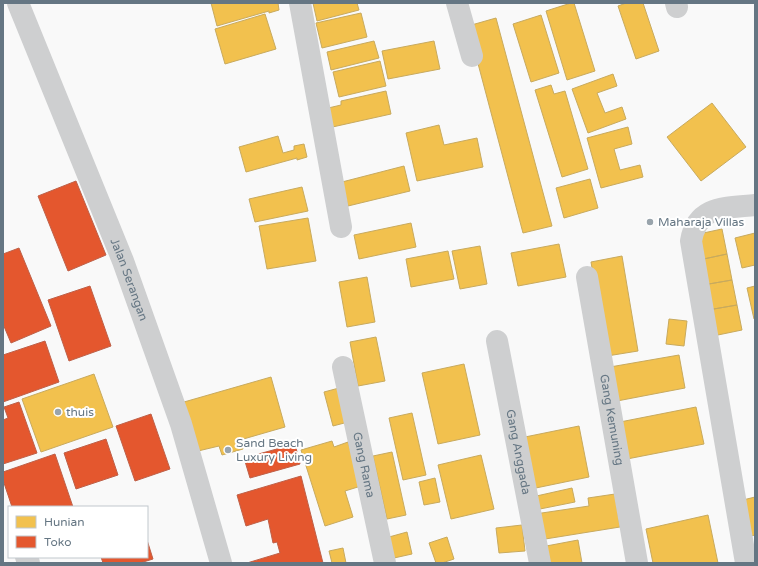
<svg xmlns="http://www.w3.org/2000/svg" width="758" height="566" font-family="'Varela Round',sans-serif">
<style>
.homes{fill:#f2c14e;stroke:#c8aa5e}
.shops{fill:#e4572e;stroke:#be6048}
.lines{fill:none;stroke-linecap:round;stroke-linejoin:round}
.minor{stroke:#cecfd0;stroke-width:22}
.poi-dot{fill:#99a4ac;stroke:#fff;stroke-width:1.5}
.labels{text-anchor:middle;stroke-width:4;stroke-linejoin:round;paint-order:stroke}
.poi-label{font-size:12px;fill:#657683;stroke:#fff;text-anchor:start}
.street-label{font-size:12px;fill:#657683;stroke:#fff}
</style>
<rect width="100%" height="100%" fill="#f9f9f9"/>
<!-- homes -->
<path class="homes" d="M211,3H278L279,10L269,13V11L217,26Z
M313,3H357L359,10L317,21Z
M571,3H574L595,71L567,80L546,11Z
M626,3H643L659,51L636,59L618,6Z
M361,13L367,37L322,48L316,23Z
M265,14L276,49L225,64L215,29Z
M541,15L559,73L531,82L513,24Z
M496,18L552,226L523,233L468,26Z
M374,41L379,58L331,70L327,52Z
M434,41L440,69L388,79L382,51Z
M380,61L386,86L339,97L333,72Z
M613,74L617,86L597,93L605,113L622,107L626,119L588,133L572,89Z
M551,85L554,94L565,91L588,169L562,177L535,90Z
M386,91L391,114L328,128L324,109L341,105V101Z
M712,103L746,147L701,181L667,137Z
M439,125L444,145L477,138L483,167L417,181L406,133Z
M628,127L632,144L614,149L620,170L640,165L643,177L601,188L587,138Z
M278,136L283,153L294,150V146L304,144L307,157L297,160V158L246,172L239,147Z
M404,166L410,191L348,206L342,182Z
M590,179L598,208L564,218L556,188Z
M302,187L308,211L255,222L249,199Z
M308,218L316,261L267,269L259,226Z
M411,223L416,247L359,259L354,235Z
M722,229L727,254L699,260L694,235Z
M755,233V265L742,268L735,238Z
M559,244L566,277L518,286L511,253Z
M480,246L487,284L460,289L452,251Z
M448,251L454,279L411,287L406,259Z
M727,254L732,280L703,285L699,260Z
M622,256L638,351L607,356L591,262Z
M367,277L375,322L347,327L339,282Z
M732,280L737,305L708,310L703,285Z
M755,286V319H754L747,288Z
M737,305L742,330L713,336L708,310Z
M669,319L687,321L684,346L666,344Z
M376,337L385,381L358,386L350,342Z
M679,355L685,388L617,401L610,367Z
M464,364L480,435L438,444L422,373Z
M94,374L113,427L41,452L22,399Z
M271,377L285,427L240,440L243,449L222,455L219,446L198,451L184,402Z
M339,388L348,422L333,426L324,392Z
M696,407L704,444L627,459L620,422Z
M412,413L426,475L403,480L389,418Z
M579,426L589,477L531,489L520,438Z
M332,441L334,447L348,442L361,486L345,491L353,517L325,526L301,450Z
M392,452L406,515L387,519L373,456Z
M481,455L494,509L451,519L438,465Z
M435,478L440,502L424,505L419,482Z
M572,488L575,502L535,510L532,497Z
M615,494L620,527L539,540L535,514L589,506L588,498Z
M755,497V535L747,537L739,501Z
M708,515L718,563H653L646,529Z
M522,525L525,551L499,553L496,528Z
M407,532L412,554L394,558L389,537Z
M447,537L454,559L442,563H436L429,543Z
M578,540L582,563H544L541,547Z
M343,548L346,563H332L329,551Z"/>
<!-- shops -->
<path class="shops" d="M76,181L106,255L68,271L38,196Z
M19,248L51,326L11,343L3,324V254Z
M90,286L111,346L69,361L48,300Z
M45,341L59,382L3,402V355Z
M19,402L37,453L3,464V420L8,418L4,407Z
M151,414L170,469L135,481L116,426Z
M106,439L118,475L76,489L64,453Z
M295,444L300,464L250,478L244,458Z
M55,454L73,507H12L3,480V472Z
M301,476L323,563H247L280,553L277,542L273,543L268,519L246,526L237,495Z
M147,540L153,559L140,563H103L101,557H147Z"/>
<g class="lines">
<!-- minor -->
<g class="minor">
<path id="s1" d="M18,3L123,261L181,424L221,563"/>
<path d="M300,3L341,227"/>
<path d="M457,3L472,56"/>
<path d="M676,3L677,7"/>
<path id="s2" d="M587,277L637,563"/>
<path id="s3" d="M497,341L540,563"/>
<path id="s4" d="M343,367L385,563"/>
<path d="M26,557L29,563"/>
<path d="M746,563L691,241C697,205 726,208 755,205"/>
</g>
</g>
<!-- markers -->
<g class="poi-dot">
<circle cx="650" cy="222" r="4"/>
<circle cx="58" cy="412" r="4"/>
<circle cx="228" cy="450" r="4"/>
</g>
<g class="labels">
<!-- poi labels -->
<g class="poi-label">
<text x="658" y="226">Maharaja Villas</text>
<text x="66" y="416">thuis</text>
<text x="236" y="447">Sand Beach<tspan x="236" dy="14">Luxury Living</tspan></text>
</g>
<!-- street labels -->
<g class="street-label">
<text dy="4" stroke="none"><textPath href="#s1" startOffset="298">Jalan Serangan</textPath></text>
<text dy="4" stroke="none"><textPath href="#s2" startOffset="145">Gang Kemuning</textPath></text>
<text dy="4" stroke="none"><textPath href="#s3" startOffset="113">Gang Anggada</textPath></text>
<text dy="4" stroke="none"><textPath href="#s4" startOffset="100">Gang Rama</textPath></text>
</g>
</g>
<!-- border -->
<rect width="758" height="566" fill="none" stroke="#657683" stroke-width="8"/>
<!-- legend -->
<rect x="8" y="506" width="140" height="52" fill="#ffffff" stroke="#c1c8cd"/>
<rect x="16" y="516" width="20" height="12" fill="#f2c14e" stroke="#c1c8cd"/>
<text x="44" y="526" font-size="12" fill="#657683">Hunian</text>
<rect x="16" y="536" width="20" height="12" fill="#e4572e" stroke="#c1c8cd"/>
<text x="44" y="546" font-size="12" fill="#657683">Toko</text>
</svg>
